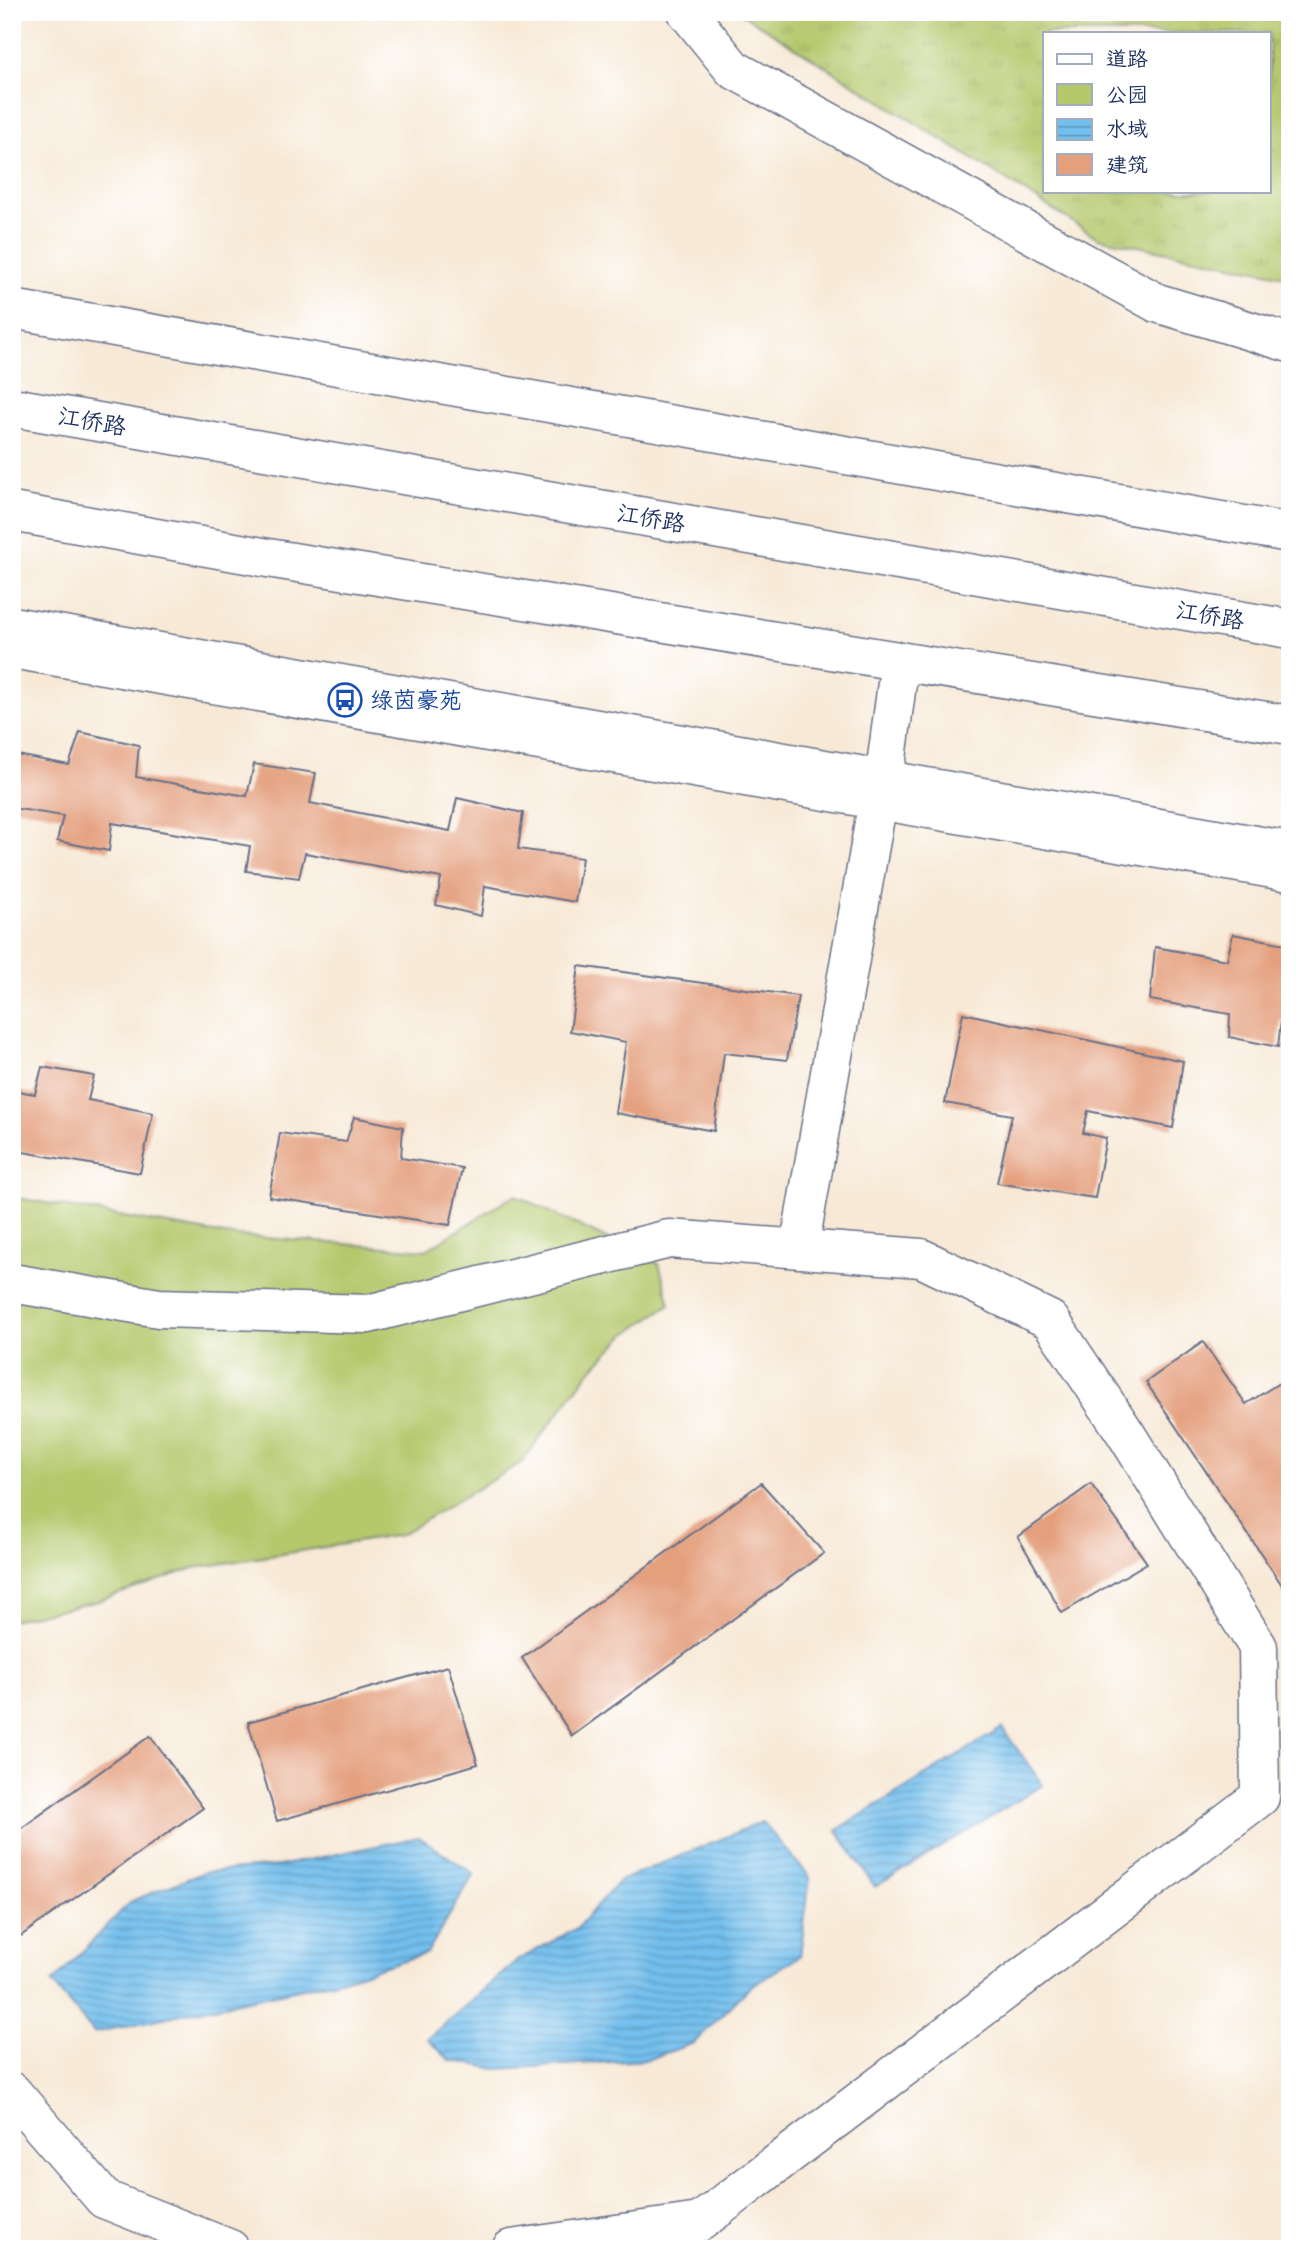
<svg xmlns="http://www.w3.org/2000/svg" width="1302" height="2261" font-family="Mali,'LXGW WenKai TC',sans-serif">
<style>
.grass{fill:url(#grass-tufts);stroke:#687c65;stroke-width:2;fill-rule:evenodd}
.park{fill:#b5c86c;stroke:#687c65;stroke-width:2}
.water{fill:url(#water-rules);stroke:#4777a6;stroke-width:2}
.building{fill:#e49f7d}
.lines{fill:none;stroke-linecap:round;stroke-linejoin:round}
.street-casing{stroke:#687088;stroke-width:41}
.secondary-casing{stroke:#687088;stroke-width:41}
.primary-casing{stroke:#687088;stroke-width:41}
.street{stroke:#fff;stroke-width:38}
.secondary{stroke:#fff;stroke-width:38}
.primary{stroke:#fff;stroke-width:38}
.labels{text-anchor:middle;stroke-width:5;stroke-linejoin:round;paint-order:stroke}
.street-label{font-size:23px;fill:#1b2f5e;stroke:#fff}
.transit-label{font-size:23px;fill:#164399;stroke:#fff;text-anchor:start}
</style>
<defs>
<pattern id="grass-tufts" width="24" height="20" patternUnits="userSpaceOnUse" patternTransform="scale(1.75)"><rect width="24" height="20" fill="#b5c86c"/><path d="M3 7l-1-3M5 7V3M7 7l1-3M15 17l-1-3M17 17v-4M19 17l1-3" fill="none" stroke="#9bac60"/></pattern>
<pattern id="water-rules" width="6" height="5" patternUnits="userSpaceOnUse" patternTransform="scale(1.75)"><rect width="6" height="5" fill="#73bfed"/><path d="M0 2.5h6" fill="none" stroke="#5e9cc3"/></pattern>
</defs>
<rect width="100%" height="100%" fill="#fff"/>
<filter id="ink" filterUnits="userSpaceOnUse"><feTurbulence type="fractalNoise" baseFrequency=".0143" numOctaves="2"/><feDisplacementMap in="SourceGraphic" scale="14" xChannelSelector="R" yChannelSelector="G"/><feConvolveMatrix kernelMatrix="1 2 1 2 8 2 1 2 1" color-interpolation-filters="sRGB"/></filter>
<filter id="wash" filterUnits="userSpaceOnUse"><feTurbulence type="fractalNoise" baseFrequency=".00686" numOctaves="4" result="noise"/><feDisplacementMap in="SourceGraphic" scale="28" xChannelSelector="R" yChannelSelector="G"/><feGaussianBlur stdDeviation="1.57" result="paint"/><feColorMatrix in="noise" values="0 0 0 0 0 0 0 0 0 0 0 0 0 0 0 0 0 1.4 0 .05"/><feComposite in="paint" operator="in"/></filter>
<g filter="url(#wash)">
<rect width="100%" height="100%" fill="#f7e9d6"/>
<!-- grass -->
<path class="grass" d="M739,12H1290V277L1098,238ZM1045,33H1269V191H1045Z"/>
<!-- park -->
<path class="park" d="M515,1195L659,1264L670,1304L625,1335L589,1372L522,1462L400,1535L194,1568L98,1601L12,1620V1197L225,1235L426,1250Z"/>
<!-- water -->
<path class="water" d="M1002,1728L1043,1785L875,1887L837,1830Z
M762,1822L810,1877L800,1956L751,1986L694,2043L646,2060L498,2069L450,2060L427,2039L518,1960L577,1928L619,1881Z
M419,1837L474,1874L427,1953L340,1980L94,2033L52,1983L131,1901L205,1872L279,1866Z"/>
<g id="blocks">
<!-- building -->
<path class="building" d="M80,732L139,745L136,777L247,796L254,764L316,773L310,803L450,831L457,798L523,813L518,849L582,858L575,902L485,886L481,916L436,905L441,878L305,853L299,878L246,871L250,846L112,823L109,851L57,841L63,816L12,808V754L69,765Z
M1233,934L1290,945V1022L1281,1021L1278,1047L1229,1037L1230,1014L1150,1000L1155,947L1227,960Z
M579,966L798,996L787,1060L724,1053L714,1131L615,1113L626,1042L570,1031Z
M963,1013L1183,1061L1173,1128L1088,1111L1083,1133L1106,1138L1095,1198L997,1183L1012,1115L945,1103Z
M42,1067L94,1076L88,1100L153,1113L140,1173L12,1150V1090L35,1094Z
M354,1117L403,1127L401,1158L462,1168L450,1225L269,1197L280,1133L346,1142Z
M1203,1342L1246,1404L1290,1376V1597L1146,1382Z
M761,1483L824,1553L572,1736L522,1658Z
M1091,1484L1147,1563L1062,1613L1018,1537Z
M448,1666L478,1764L277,1821L248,1722Z
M150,1736L203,1808L12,1942V1835Z"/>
</g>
</g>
<g filter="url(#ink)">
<use href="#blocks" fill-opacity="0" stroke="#687088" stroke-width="2"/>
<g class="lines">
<defs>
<path id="street" d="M687,12L733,69L1157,303L1290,343
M12,649L1290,872
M799,1249L878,800L884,781L900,661
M12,1283L159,1308L368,1314L669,1239L921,1258L1050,1320L1126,1434L1258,1647L1260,1797L700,2222L511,2249
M12,2092L104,2199L230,2249"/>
<path id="secondary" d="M12,309L1290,533
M12,626L1290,851"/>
<path id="primary" d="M12,407L1290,629
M12,512L268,558L1290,725"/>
</defs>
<!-- street casing -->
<use href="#street" class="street-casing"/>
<!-- secondary casing -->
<use href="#secondary" class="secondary-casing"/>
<!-- primary casing -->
<use href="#primary" class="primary-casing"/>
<!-- street -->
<use href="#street" class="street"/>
<!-- secondary -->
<use href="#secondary" class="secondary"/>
<!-- primary -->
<use href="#primary" class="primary"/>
</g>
</g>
<!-- icons -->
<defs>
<symbol id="bus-ring" viewBox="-11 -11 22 22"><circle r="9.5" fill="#fff" stroke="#1a4fb4" stroke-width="1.5"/><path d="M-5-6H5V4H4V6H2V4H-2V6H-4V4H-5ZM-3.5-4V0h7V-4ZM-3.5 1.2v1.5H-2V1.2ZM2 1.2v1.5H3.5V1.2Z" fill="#1a4fb4"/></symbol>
</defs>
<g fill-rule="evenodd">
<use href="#bus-ring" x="326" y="681" width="38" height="38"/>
</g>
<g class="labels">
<!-- street labels -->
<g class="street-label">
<text transform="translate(92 421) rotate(10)" y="8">江侨路</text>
<text transform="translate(651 518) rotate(10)" y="8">江侨路</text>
<text transform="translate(1210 615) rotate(10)" y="8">江侨路</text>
</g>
<!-- transit labels -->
<g class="transit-label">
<text x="370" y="708">绿茵豪苑</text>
</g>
</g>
<!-- margin -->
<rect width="1302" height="2261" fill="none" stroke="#fff" stroke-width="42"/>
<!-- legend -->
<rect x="1043" y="32" width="228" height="161" fill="#ffffff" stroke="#a4acbf" stroke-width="2"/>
<rect x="1057" y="54" width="35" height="10" fill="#ffffff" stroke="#a4acbf" stroke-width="2"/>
<text x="1106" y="66" font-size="21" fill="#1b2f5e">道路</text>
<rect x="1057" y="84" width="35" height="21" fill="#b5c86c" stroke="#a4acbf" stroke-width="2"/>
<text x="1106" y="102" font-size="21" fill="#1b2f5e">公园</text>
<rect x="1057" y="119" width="35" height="21" fill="url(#water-rules)" stroke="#a4acbf" stroke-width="2"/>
<text x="1106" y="136" font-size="21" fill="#1b2f5e">水域</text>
<rect x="1057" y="154" width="35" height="21" fill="#e49f7d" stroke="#a4acbf" stroke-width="2"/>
<text x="1106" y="172" font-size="21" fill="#1b2f5e">建筑</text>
</svg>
